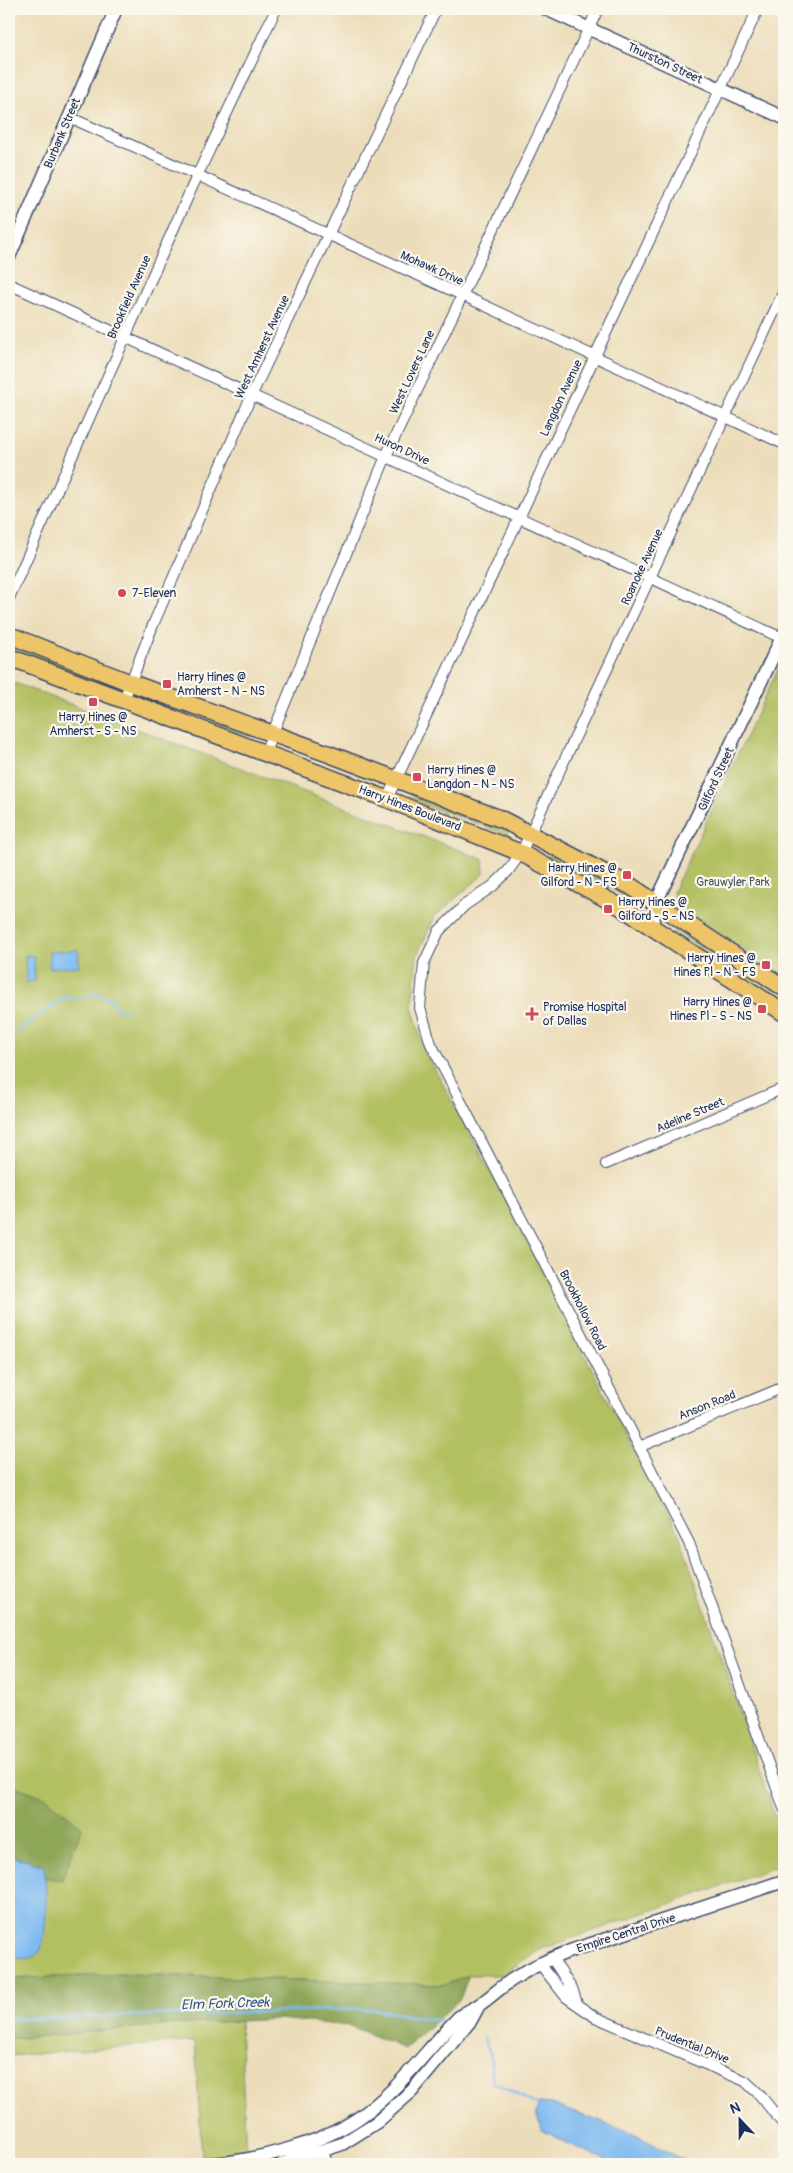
<svg xmlns="http://www.w3.org/2000/svg" width="793" height="2173" font-family="Pangolin,sans-serif">
<style>
.green{fill:#b3c062;stroke:#677860}
.forest{fill:#8ea658;stroke:#546a5b}
.water{fill:#7dbaf0;stroke:#4c74a7}
.lines{fill:none;stroke-linecap:round;stroke-linejoin:round}
.stream{stroke:#7dbaf0;stroke-width:2.5}
.minor-casing{stroke:#3a496c;stroke-width:12}
.tertiary-casing{stroke:#3a496c;stroke-width:15}
.primary-casing{stroke:#3a496c;stroke-width:19}
.minor{stroke:#fff;stroke-width:10}
.tertiary{stroke:#fff;stroke-width:12}
.primary{stroke:#eec469;stroke-width:16}
.poi-dot{fill:#d1495b;stroke:#fbf7ec;stroke-width:2}
.labels{text-anchor:middle;stroke-width:4.5;stroke-linejoin:round;paint-order:stroke}
.street-label{font-size:12px;fill:#1b2f5e;stroke:#fbf7ec}
.poi-label{font-size:12px;fill:#1b2f5e;stroke:#fbf7ec;text-anchor:start}
.park-label{font-size:12px;fill:#495a5f;stroke:#fbf7ec}
.water-label{font-size:14px;font-style:italic;fill:#38598a;stroke:#fbf7ec}
</style>
<rect width="100%" height="100%" fill="#fbf7ec"/>
<filter id="ink" filterUnits="userSpaceOnUse"><feTurbulence type="fractalNoise" baseFrequency=".02" numOctaves="2"/><feDisplacementMap in="SourceGraphic" scale="10" xChannelSelector="R" yChannelSelector="G"/><feConvolveMatrix kernelMatrix="1 2 1 2 8 2 1 2 1" color-interpolation-filters="sRGB"/></filter>
<filter id="wash" filterUnits="userSpaceOnUse"><feTurbulence type="fractalNoise" baseFrequency=".0096" numOctaves="4" result="noise"/><feDisplacementMap in="SourceGraphic" scale="20" xChannelSelector="R" yChannelSelector="G"/><feGaussianBlur stdDeviation="1.12" result="paint"/><feColorMatrix in="noise" values="0 0 0 0 0 0 0 0 0 0 0 0 0 0 0 0 0 1.4 0 .05"/><feComposite in="paint" operator="in"/></filter>
<g filter="url(#wash)">
<rect width="100%" height="100%" fill="#ecddba"/>
<!-- green -->
<path class="green" d="M9,642L110,680L108,685L9,653Z
M784,656V977L677,905L673,892Z
M9,681L483,859L484,874L436,915L417,955L412,1005L423,1048L510,1207L628,1440L679,1534L784,1843V1864L539,1950L502,1975H469L445,1985L125,1974L9,1979Z
M142,697L177,710L204,715L253,733L252,737L141,701Z
M409,796L452,808L509,831L507,835C475,821 441,812 408,799Z
M548,855L590,873L633,897L632,901L601,882L546,858Z
M675,929L784,996L783,1004L673,932Z
M240,2021L246,2151L202,2157L195,2041L9,2056V2039L163,2025Z"/>
<!-- forest -->
<path class="forest" d="M9,1784L47,1798L82,1827L62,1880L46,1878L43,1866L9,1855Z
M124,1974L445,1985L469,1975L460,1999L405,2049L350,2026L278,2019L163,2025L9,2039V1979Z"/>
<!-- water -->
<path class="water" d="M78,950L79,966L50,968L49,952Z
M25,956H34L35,981L26,982Z
M9,1855L44,1866C46,1881 49,1943 38,1954C31,1961 18,1958 9,1957Z
M539,2103L551,2104L631,2133L692,2164H615L567,2143L542,2130L536,2113Z"/>
<g class="lines">
<!-- stream -->
<path class="stream" d="M9,1031L19,1030L64,997L76,999L97,993L109,998L118,1009L126,1010
M9,2019L371,2009L441,2021
M483,2037L490,2052L493,2082L541,2107"/>
</g>
</g>
<g filter="url(#ink)">
<g class="lines">
<defs>
<path id="minor" d="M69,117L462,295L784,444
M9,284L784,639
M784,291L521,853L508,871L493,886L465,905L439,931L424,963L420,1008L431,1044L689,1543L784,1808
M9,598L197,176L276,9
M123,702L153,625L252,394L436,9
M265,752L386,456L598,9
M387,799L758,9
M606,1164L784,1088
M639,1447L784,1387
M552,1958L573,1991L577,2004
M540,1964L566,1997L595,2017L745,2081L759,2094L784,2125
M322,2151L328,2164"/>
<path id="tertiary" d="M546,9L784,118
M9,257L116,9
M651,926L660,894L784,633
M213,2164C257,2160 320,2144 357,2119C398,2092 425,2051 459,2017C465,2012 473,2009 479,2005C492,1996 504,1984 518,1976C535,1965 552,1958 570,1951L784,1881
M282,2164L342,2144L377,2122L412,2091L471,2020L479,2005"/>
<path id="primary" d="M9,635L131,683L329,754L501,819L632,887L784,988
M9,657L387,799L521,853L621,907L784,1013"/>
</defs>
<!-- minor casing -->
<use href="#minor" class="minor-casing"/>
<!-- tertiary casing -->
<use href="#tertiary" class="tertiary-casing"/>
<!-- primary casing -->
<use href="#primary" class="primary-casing"/>
<!-- minor -->
<use href="#minor" class="minor"/>
<!-- tertiary -->
<use href="#tertiary" class="tertiary"/>
<!-- primary -->
<use href="#primary" class="primary"/>
</g>
</g>
<!-- markers -->
<g class="poi-dot">
<circle cx="122" cy="593" r="5"/>
<rect x="162" y="679" width="10" height="10" rx="2.5"/>
<rect x="88" y="697" width="10" height="10" rx="2.5"/>
<rect x="412" y="772" width="10" height="10" rx="2.5"/>
<rect x="622" y="870" width="10" height="10" rx="2.5"/>
<rect x="603" y="904" width="10" height="10" rx="2.5"/>
<rect x="761" y="960" width="10" height="10" rx="2.5"/>
<rect x="757" y="1004" width="10" height="10" rx="2.5"/>
<path d="M529.5 1006.5h5v5h5v5h-5v5h-5v-5h-5v-5h5z"/>
</g>
<g class="labels">
<!-- street labels -->
<g class="street-label">
<text transform="translate(665 63) rotate(25)" y="4">Thurston Street</text>
<text transform="translate(62 133) rotate(-67)" y="4">Burbank Street</text>
<text transform="translate(432 268) rotate(24)" y="4">Mohawk Drive</text>
<text transform="translate(129 297) rotate(-66)" y="4">Brookfield Avenue</text>
<text transform="translate(262 347) rotate(-65)" y="4">West Amherst Avenue</text>
<text transform="translate(412 372) rotate(-65)" y="4">West Lovers Lane</text>
<text transform="translate(561 398) rotate(-65)" y="4">Langdon Avenue</text>
<text transform="translate(402 449) rotate(25)" y="4">Huron Drive</text>
<text transform="translate(642 567) rotate(-65)" y="4">Roanoke Avenue</text>
<text transform="translate(716 779) rotate(-65)" y="4">Gilford Street</text>
<text transform="translate(410 808) rotate(21)" y="4">Harry Hines Boulevard</text>
<text transform="translate(690 1115) rotate(-23)" y="4">Adeline Street</text>
<text transform="translate(583 1310) rotate(63)" y="4">Brookhollow Road</text>
<text transform="translate(707 1405) rotate(-22)" y="4">Anson Road</text>
<text transform="translate(626 1933) rotate(-18)" y="4">Empire Central Drive</text>
<text transform="translate(692 2045) rotate(22)" y="4">Prudential Drive</text>
</g>
<!-- poi labels -->
<g class="poi-label">
<text x="132" y="597">7-Eleven</text>
<text x="177" y="681">Harry Hines @<tspan x="177" dy="14">Amherst - N - NS</tspan></text>
<text x="93" y="721" text-anchor="middle">Harry Hines @<tspan x="93" dy="14">Amherst - S - NS</tspan></text>
<text x="427" y="774">Harry Hines @<tspan x="427" dy="14">Langdon - N - NS</tspan></text>
<text x="617" y="872" text-anchor="end">Harry Hines @<tspan x="617" dy="14">Gilford - N - FS</tspan></text>
<text x="618" y="906">Harry Hines @<tspan x="618" dy="14">Gilford - S - NS</tspan></text>
<text x="756" y="962" text-anchor="end">Harry Hines @<tspan x="756" dy="14">Hines Pl - N - FS</tspan></text>
<text x="752" y="1006" text-anchor="end">Harry Hines @<tspan x="752" dy="14">Hines Pl - S - NS</tspan></text>
<text x="543" y="1011">Promise Hospital<tspan x="543" dy="14">of Dallas</tspan></text>
</g>
<!-- park labels -->
<g class="park-label">
<text x="733" y="886">Grauwyler Park</text>
</g>
<!-- water labels -->
<g class="water-label">
<text transform="translate(225 2003) rotate(-2)" y="5">Elm Fork Creek</text>
</g>
</g>
<!-- margin -->
<rect width="793" height="2173" fill="none" stroke="#fbf7ec" stroke-width="30"/>
<!-- north arrow -->
<g transform="translate(740 2120) rotate(338)" stroke="#fbf7ec" stroke-width="4" paint-order="stroke">
<path d="M0-4L9 19L0 12L-9 19Z" fill="#1b2f5e"/>
<text y="-8" font-size="14" font-weight="bold" text-anchor="middle" fill="#1b2f5e">N</text>
</g>
</svg>
